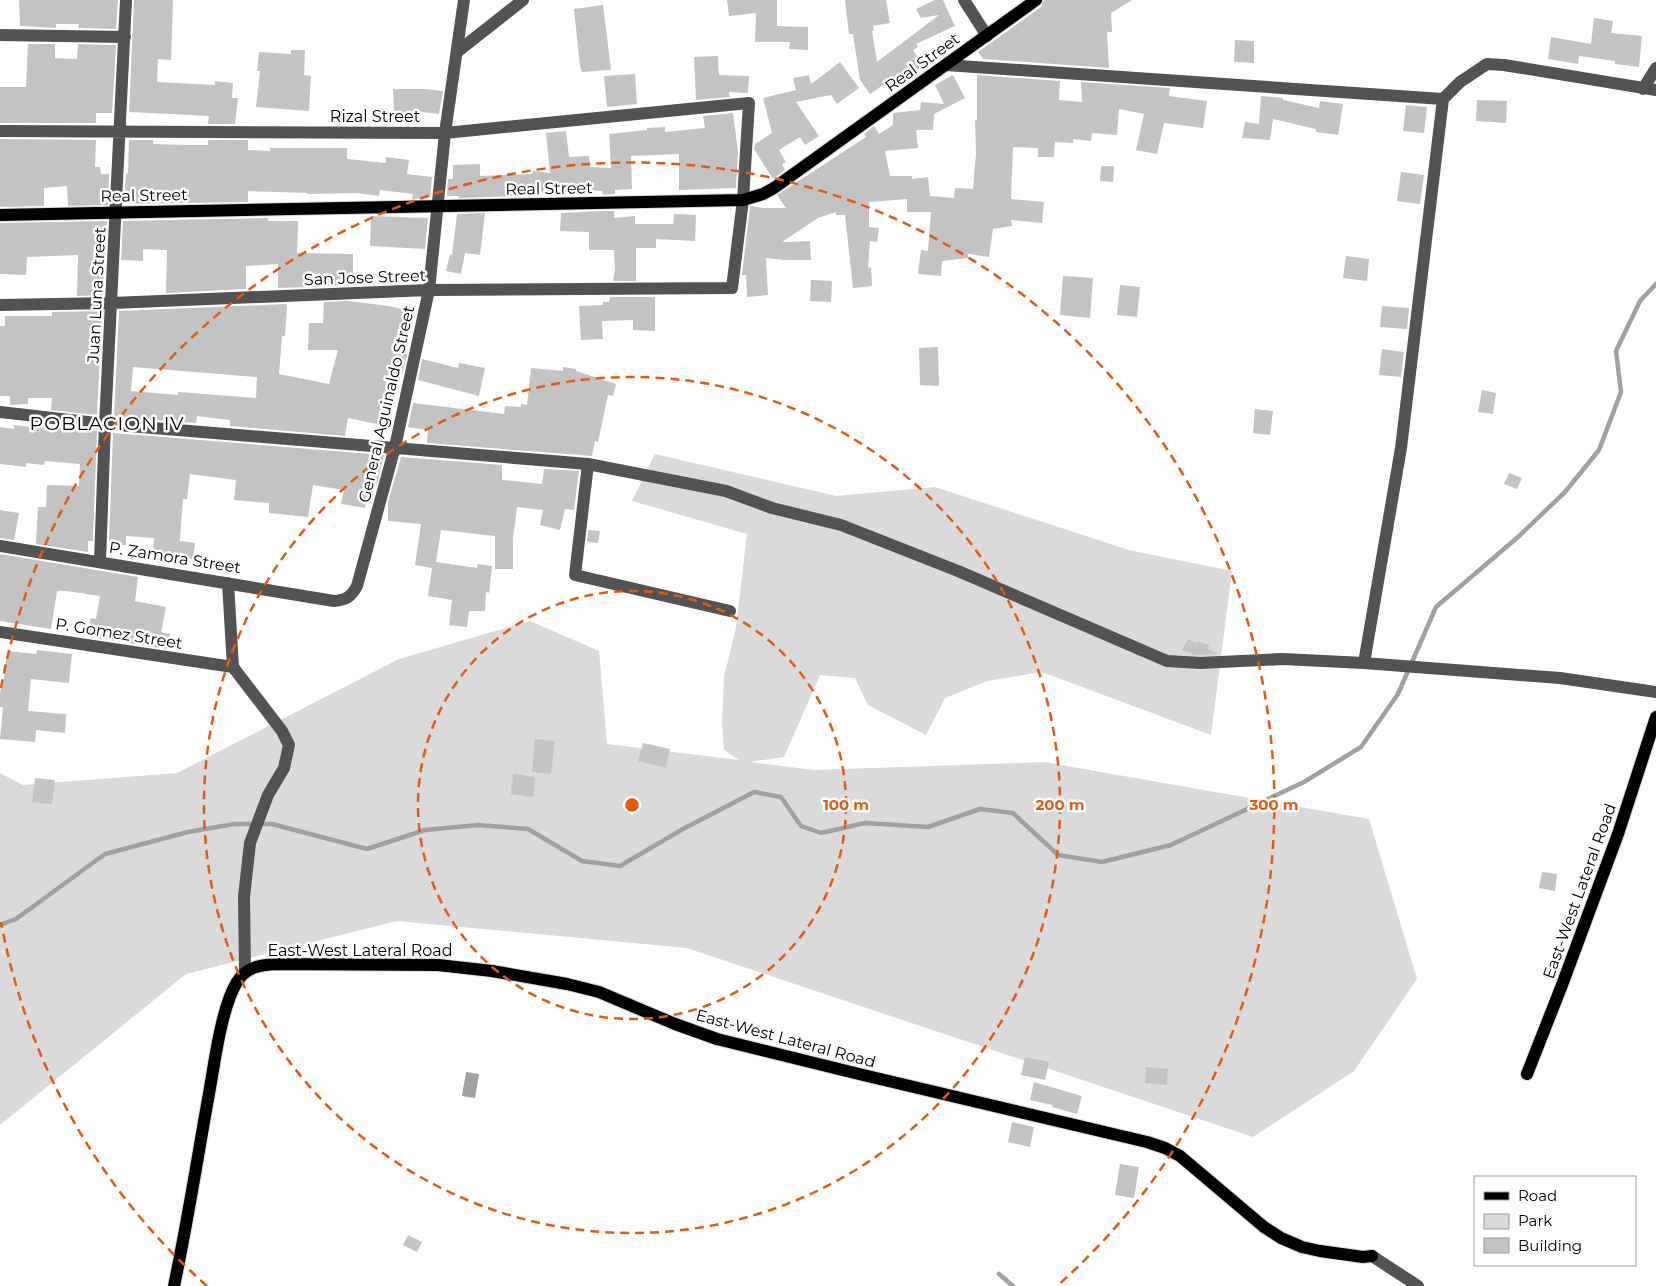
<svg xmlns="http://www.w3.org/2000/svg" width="1656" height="1286" font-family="Montserrat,sans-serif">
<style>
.green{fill:#dadada}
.water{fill:#a1a1a1}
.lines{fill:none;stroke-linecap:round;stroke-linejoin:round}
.stream{stroke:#a1a1a1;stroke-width:4.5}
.building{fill:#c3c3c3;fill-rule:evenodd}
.major-casing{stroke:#dbdbdb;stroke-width:14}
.minor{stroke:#535353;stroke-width:12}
.major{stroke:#000;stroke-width:12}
.ring{fill:none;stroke:#e8590c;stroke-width:2.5;stroke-dasharray:9 6}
.labels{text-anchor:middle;stroke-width:5;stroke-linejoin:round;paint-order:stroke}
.street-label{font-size:16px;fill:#000;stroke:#fff}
.quarter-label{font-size:19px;letter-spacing:1px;fill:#000;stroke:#fff}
.centre{fill:#e8590c;stroke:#fff;stroke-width:2.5}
.ring-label{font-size:15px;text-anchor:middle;font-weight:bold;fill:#e8590c;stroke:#fff;stroke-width:5;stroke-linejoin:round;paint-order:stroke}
</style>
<rect width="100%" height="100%" fill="#fff"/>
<!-- green -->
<path class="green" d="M655,454L836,496L935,487L1129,550L1232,571L1211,735L1042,672L987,681L945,698L926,735L868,705L855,678L820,675L784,757L749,762L814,770L1044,762L1369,819L1417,979L1354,1071L1253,1137L687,948L397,921L186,974L0,1125V773L23,785L177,773L399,659L530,621L599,651L607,744L739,760L724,750L722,725L724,677L736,627L747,534L632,501Z"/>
<!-- water -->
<path class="water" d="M466,1072L479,1074L475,1098L462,1096Z"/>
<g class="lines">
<!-- stream -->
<path class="stream" d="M0,925L16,919L105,854L188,832L234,824H272L367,849L425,830L478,825L528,829L582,861L620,866L683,829L754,792L781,797L801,826L821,833L865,823L928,827L980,809L1013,813L1058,855L1102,862L1171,845L1304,782L1361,747L1398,694L1436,607L1518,537L1565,492L1599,450L1621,392L1616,351L1640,301L1656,284
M999,1274L1013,1286"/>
</g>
<!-- building -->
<path class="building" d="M19,0H118L116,29L78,28L79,24H56V28L20,26Z
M134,0H173L171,60L158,59L157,82L215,85V81L233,83L232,98H238L235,124H208L209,116L129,112Z
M727,0H777V26L808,27V50L789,49L790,42H755L756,13L729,16Z
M845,0H886L890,23L873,26L874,31H872L877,62L939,15L921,18L916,9L935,0H943L955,26L916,44L918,47L913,50L924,65L909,76L906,72L888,85L886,83L870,94L860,80L853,34H849Z
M1044,0H1132L1111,13L1112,32H1107L1109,68L983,59L978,52L1041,7Z
M603,5L611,70L582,72L580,66L574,9Z
M1594,18L1613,21L1611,33L1642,36L1639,67L1615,64V61L1579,56L1578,64L1548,59L1551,37L1591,44Z
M1235,40L1254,41V63L1234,62Z
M28,44H55V58L77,59L78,44L116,45L112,113H96V123H0V87H26Z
M291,50H305L304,75L311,76L309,111L256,107L260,71H257L259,52L291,54Z
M718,56L719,75L749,76L748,93L729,92L730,97L696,100L694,57Z
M840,62L859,88L837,104L831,95L796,102L819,136L805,145L800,137L779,150L786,162L782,164L785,170L773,179L754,149L755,144L772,133L763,98L796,90L793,78L809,75L811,84Z
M635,74L637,104L607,107L604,76Z
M953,75L965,98L934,114L933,130H916L918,148L885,151L890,176H912V179L928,177L930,196L954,198L955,188L973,189L976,154L975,119L977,121V75L1060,81L1059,100L1082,102L1081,82L1170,88L1169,96L1207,101L1203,128L1164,123L1157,154L1136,150L1144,114L1119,109L1117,135L1092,133L1091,141L1073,139V143L1055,142L1054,157H1038V148L1013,147L1011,199L1044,202L1042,223L1011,220L1012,226L993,229L989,257L968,254V258L942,261L941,276L918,274L921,250L928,251L931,212H907V199L869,202V227L879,228L877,242L870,241L868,268L871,267L872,286L853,288L845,215H836V212L818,218L782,242L810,241L811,260H785L766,258L768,295L747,297L746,275H742L750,206L764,208H786L777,195L866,137L864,134L874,126L879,134L893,125V113L920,110L921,102L944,104L935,85Z
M393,89H425L443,91L439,114L413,111V115H394Z
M1261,96L1283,98V100L1319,108L1320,101L1343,104L1338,135L1316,132V129L1273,119L1270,140L1242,138L1245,122L1259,124Z
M1477,100L1507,101L1506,123L1476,121Z
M1406,105L1427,107L1424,133L1403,131Z
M733,113L738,151L736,188L679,190V154L631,156L632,189L615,190V194L603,195L602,191L592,190V188L566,190V195L517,190V196L459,198V196H447L448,179H453V165L480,164V176L532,174L533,171L550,173L546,133L566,131L569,157L589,156L590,167L611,168L609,134L647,130V128L665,127V132L705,128L703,116Z
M0,139L96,140L95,167H100L101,174H109L108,205L68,206L67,186L44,188V206L0,207Z
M129,140H153V144L184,145H208V140H248V150L270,151V148H347V159L386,163V157L409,160L407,174L432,177L430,198L412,199L413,194L380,190L379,196L358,193L307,194V193L248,191V202L124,204L126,174L128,173Z
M1101,166H1114L1113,182L1100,181Z
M1401,172L1424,175L1420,204L1397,201Z
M603,211H614V218L635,216V224H673L674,214L696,215L695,241L656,239V248H636V281H613L615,269L614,250H589V232L560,231L561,213Z
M485,213L480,255L465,253L461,274L446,271L450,254L452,255L457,214Z
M371,216L428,218L425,249L370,246Z
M268,218V221H298L297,253L353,254V279L336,280V286L278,288V264L246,266V289L166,293L167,250L143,249V261L121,260L123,221Z
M107,221L103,295L77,296L78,255L27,257L26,275L0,274V223Z
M1346,256L1369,259L1367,281L1343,278Z
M1063,276L1093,278L1090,318L1060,315Z
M811,280L832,281L831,302L810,301Z
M1120,285L1140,287L1137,317L1117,315Z
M610,297H655V331L633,330V320L602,321L603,339L581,340L579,306L603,305V302H609Z
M348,301L389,306L410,311L402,347L407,348L405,354H407L402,375H401L393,401L388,399L382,425L348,418L345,436L230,426V420L197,416L196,423L114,417L119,311L287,304L285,336H282L279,374L329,384L338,350H308L309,323H323L324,302ZM133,367L257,377L256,398L178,392V395L131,391Z
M1382,306L1409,308L1407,329L1380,327Z
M102,311L97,415L51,410L52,398H28V404L10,405V396H0V326H5V316H52V312Z
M938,347L939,386L920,385L919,348Z
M1382,349L1404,352L1401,377L1379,375Z
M422,359L458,368L459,363L485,368L479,396L418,380Z
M563,367L576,369V371L616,384L613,396L608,395L598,442L595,441L592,456L427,443L428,430L408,427L413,403L504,414L505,406L521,407V404L527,405L531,368L563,371Z
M1482,390L1496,393L1493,414L1478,412Z
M1255,409L1273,411L1270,435L1253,433Z
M14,425L49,429V426L97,431L93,541H88V552L36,544L38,507H46L47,485L79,486L80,464L45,461L44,465L26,463V467L0,464V427L14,429Z
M113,433L384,455L377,484L369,483L365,508L341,504L344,490L313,485L308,517L269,513V503L234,500L236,480L190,474L187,499H183L180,539V541L195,543L193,559L167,557L166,563L153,562L154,538L126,536V545H114V542H109Z
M401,457L502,465V480L542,484L544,469L579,471L574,510L565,509L560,530L540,525L543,510L517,507L513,538V569H495V536L441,530L436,562L477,568L478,564L492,566L489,593L486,592L485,611H469L467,627L449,625L452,600L428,596L432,568L415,565L421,524L388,521V502Z
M1509,473L1522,478L1517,489L1504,484Z
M0,510L19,513L14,540L0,538Z
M588,530L600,531L598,543L587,542Z
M0,554L138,577L135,601L166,607L161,632L170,634L167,649L87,636L91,618L96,619L100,596L67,591H57L51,629L0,621Z
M1188,639L1196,643L1197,641L1209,645L1208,649L1218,654L1195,655L1182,650Z
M37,650L72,654L69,683L31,679L28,711L66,714L65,733L36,730L35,742L0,739L3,707H0V694L1,686L3,687L7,651L36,654Z
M535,739L555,741L551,774L532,772Z
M643,743L670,749L666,768L638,761Z
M513,774L535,777L533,797L511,794Z
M35,778L55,780L52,804L32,802Z
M1542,872L1557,874L1555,891L1539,888Z
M1025,1057L1049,1062L1045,1080L1021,1075Z
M1146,1067L1168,1069L1167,1085L1145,1083Z
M1034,1082L1082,1096L1077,1114L1052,1107L1053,1105L1030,1100Z
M1012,1122L1034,1127L1030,1147L1008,1142Z
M1120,1164L1139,1167L1134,1198L1115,1195Z
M408,1235L422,1242L417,1252L403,1245Z"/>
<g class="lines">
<defs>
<path id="major" d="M0,215L743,200L763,194L774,188L1036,0
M1527,1074L1562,985L1618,834L1656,717
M174,1286C188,1220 198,1154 210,1088C215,1059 222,1006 237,982C246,967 260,965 276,964L438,965L492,971L567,984L599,992L675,1024L717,1039L859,1074L1147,1142L1165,1148L1180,1156L1264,1227L1281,1238L1302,1247L1320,1251L1363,1257L1372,1256"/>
</defs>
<!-- major casing -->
<use href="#major" class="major-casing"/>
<!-- minor -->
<path class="minor" d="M964,0L987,36
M0,35L125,37
M457,52L523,0
M946,65L1443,99
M1643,89L1656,68
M0,131L445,133L749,103L743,200L732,288L429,290L112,303L0,305
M0,412L105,424L588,464L726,491L772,508L841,525L958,571L1167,661L1200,663L1283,659L1364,663L1560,678L1656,692
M588,464L575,575L730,611
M0,546L334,601C346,600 351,597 357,586L395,447L429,290L445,133L464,0
M100,561L105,424L126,0
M228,583L233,667L282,731L289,745L284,768L268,795L250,843L244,897L245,971
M0,632L233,667
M1364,663L1401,448L1443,99L1460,82L1487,64L1504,65L1656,90
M1372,1256L1418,1286"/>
<!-- major -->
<use href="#major" class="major"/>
</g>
<!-- distance rings -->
<g class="ring">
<circle cx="632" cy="805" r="214"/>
<circle cx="632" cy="805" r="428"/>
<path d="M207 1286A642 642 0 0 1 1 922M1 688A642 642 0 1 1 1057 1286"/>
</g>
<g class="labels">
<!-- street labels -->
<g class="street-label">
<text transform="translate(922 62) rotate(-36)" y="6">Real Street</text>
<text x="375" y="122">Rizal Street</text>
<text transform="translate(549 188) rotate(-1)" y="6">Real Street</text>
<text transform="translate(144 195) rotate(-1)" y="6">Real Street</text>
<text transform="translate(365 277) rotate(-2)" y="6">San Jose Street</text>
<text transform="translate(96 295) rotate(-87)" y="6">Juan Luna Street</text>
<text transform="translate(386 404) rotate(-77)" y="6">General Aguinaldo Street</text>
<text transform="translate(175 557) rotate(9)" y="6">P. Zamora Street</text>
<text transform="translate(119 633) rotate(9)" y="6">P. Gomez Street</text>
<text transform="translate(1579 891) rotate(-70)" y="6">East-West Lateral Road</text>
<text x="360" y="956">East-West Lateral Road</text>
<text transform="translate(786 1038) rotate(15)" y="6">East-West Lateral Road</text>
</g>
<!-- quarter labels -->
<g class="quarter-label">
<text x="107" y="430">POBLACION IV</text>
</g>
</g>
<circle cx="632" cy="805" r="8" class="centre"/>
<g class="ring-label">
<text x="846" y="810">100 m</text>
<text x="1060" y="810">200 m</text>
<text x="1274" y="810">300 m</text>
</g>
<!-- legend -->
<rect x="1474" y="1176" width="162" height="90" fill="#ffffff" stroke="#999999"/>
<rect x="1484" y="1192" width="25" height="8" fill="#000000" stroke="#999999"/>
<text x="1518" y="1201" font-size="15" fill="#000000">Road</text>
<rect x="1484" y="1214" width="25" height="15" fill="#dadada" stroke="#999999"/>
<text x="1518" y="1226" font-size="15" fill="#000000">Park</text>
<rect x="1484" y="1238" width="25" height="15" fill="#c3c3c3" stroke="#999999"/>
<text x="1518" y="1251" font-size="15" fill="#000000">Building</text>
</svg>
